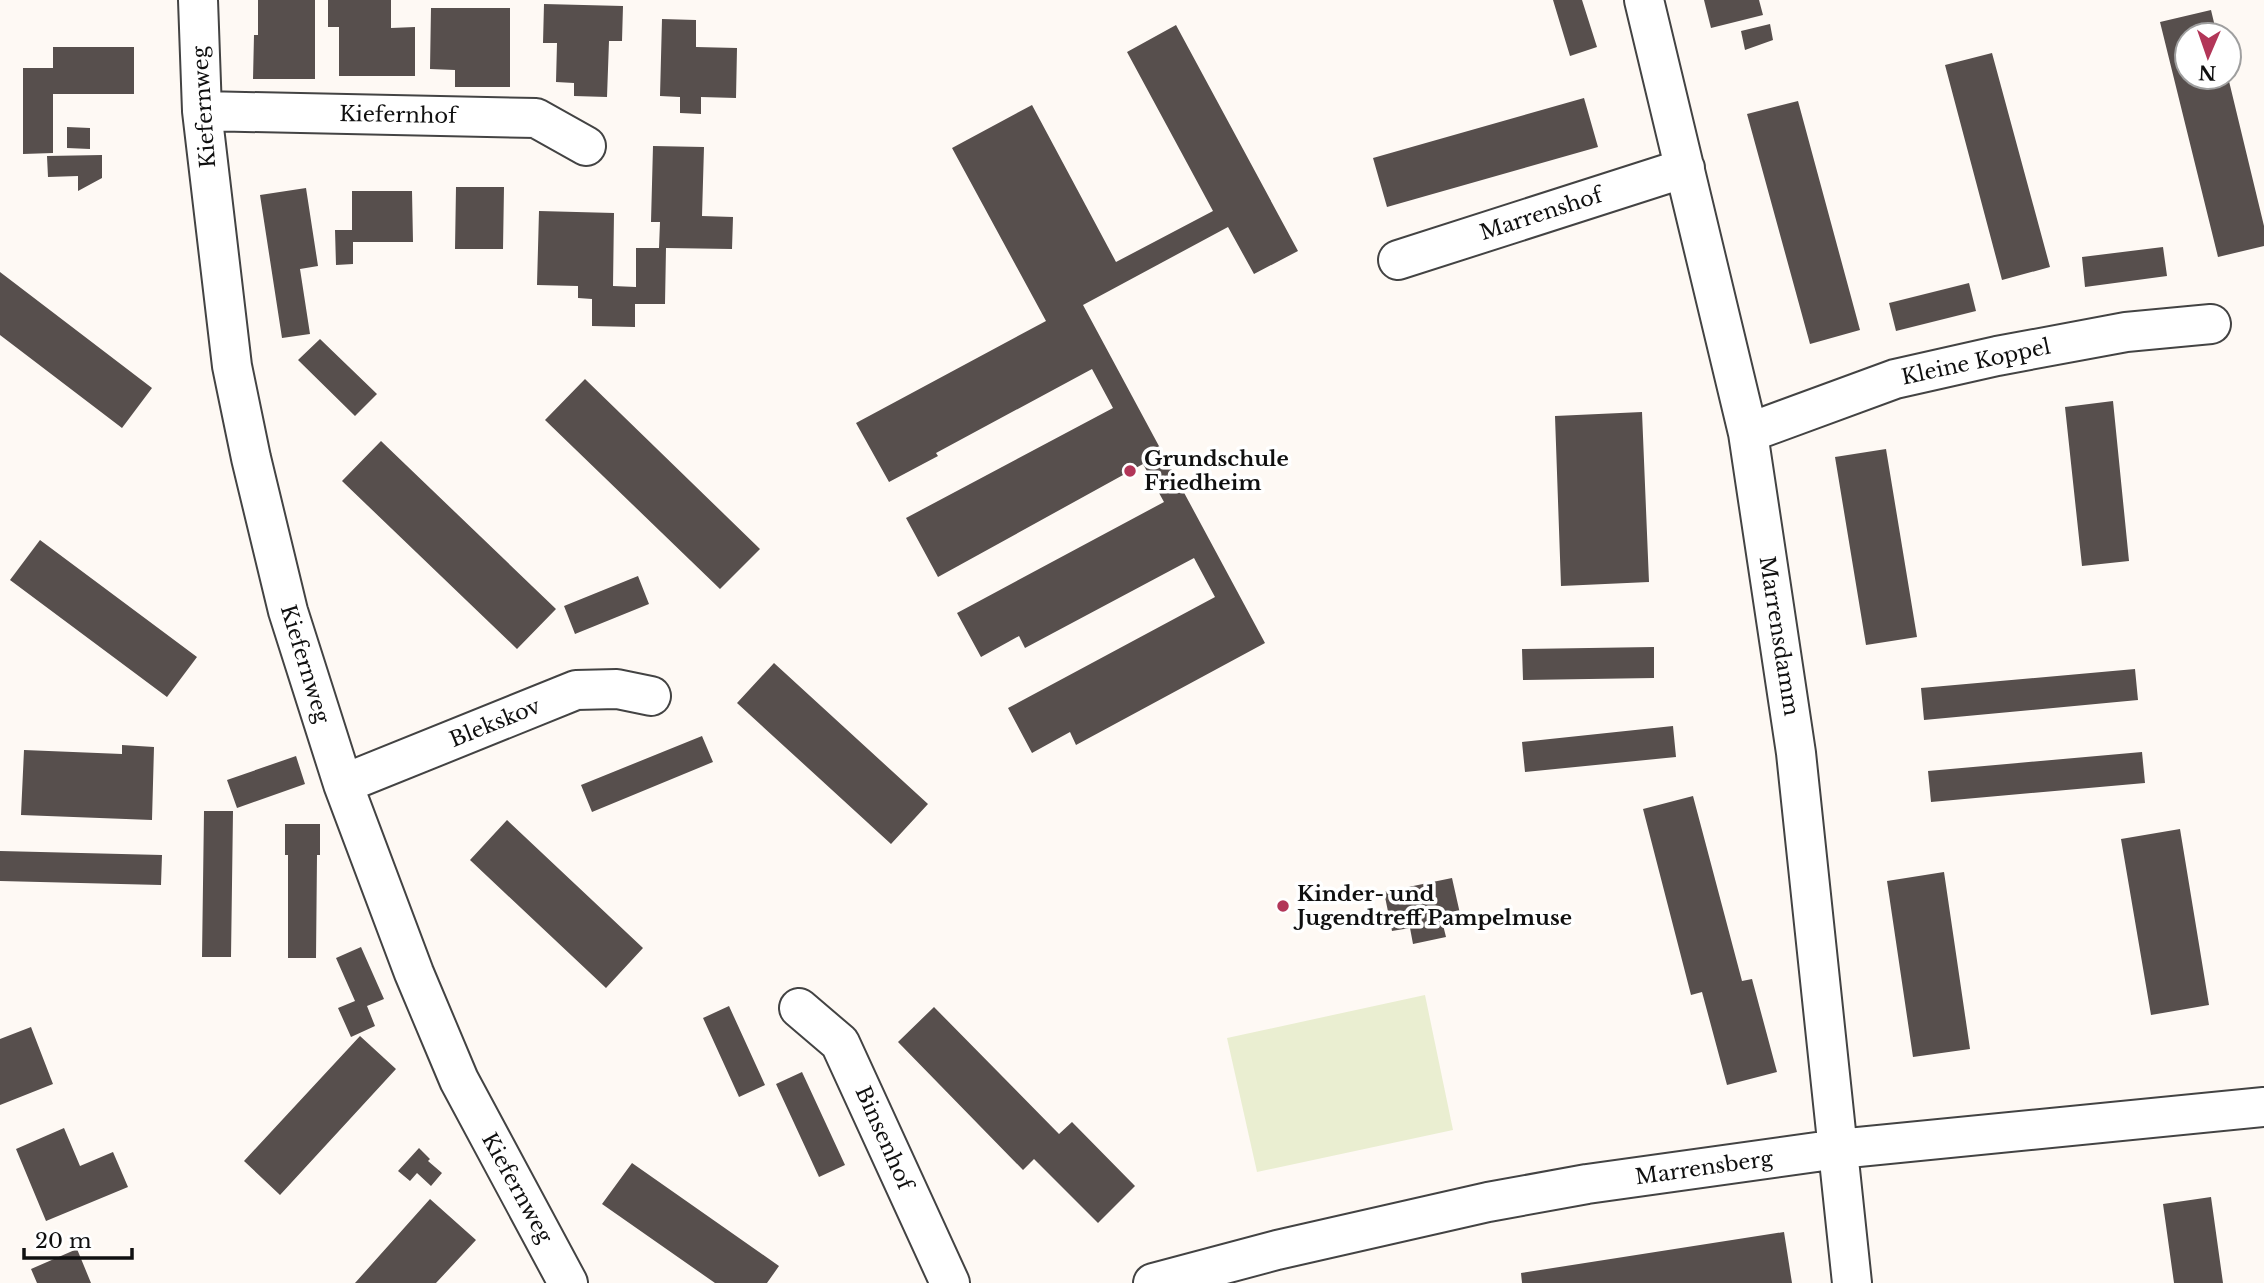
<svg xmlns="http://www.w3.org/2000/svg" width="2264" height="1283" font-family="'Libre Baskerville',serif">
<style>
.pitch{fill:#eaeed1}
.building{fill:#574f4d}
.lines{fill:none;stroke-linecap:round;stroke-linejoin:round}
.minor-casing{stroke:#434343;stroke-width:42}
.minor{stroke:#fff;stroke-width:38}
.poi-dot{fill:#b23658;stroke:#fff;stroke-width:2.5}
.labels{text-anchor:middle;stroke-width:7;stroke-linejoin:round;paint-order:stroke}
.street-label{font-size:21px;fill:#101010;stroke:#fff}
.poi-label{font-size:21px;font-weight:bold;fill:#101010;stroke:#fff;text-anchor:start}
</style>
<rect width="100%" height="100%" fill="#fef9f4"/>
<!-- pitch -->
<path class="pitch" d="M1425,995L1453,1130L1257,1172L1227,1038Z"/>
<!-- building -->
<path class="building" d="M258,0H315V79H253L254,35H258Z
M328,0H391V28L415,27V76H339V27H328Z
M1553,0H1582L1597,47L1570,56Z
M1704,0H1759L1763,15L1711,28Z
M544,4L623,6L622,41H609L607,97L574,96V83L556,82L557,43H543Z
M431,8H510V87H455V70L430,69Z
M2211,10L2217,35H2187V77H2228L2264,226V246L2218,257L2160,22Z
M662,19L696,20V47L737,48L736,98L701,97V114L680,113V97L660,96Z
M1770,24L1773,40L1745,50L1741,31Z
M1176,25L1298,251L1254,274L1228,227L1083,305L1265,643L1076,745L1070,732L1032,753L1008,708L1215,597L1194,558L1025,648L1019,636L981,657L957,613L1164,502L1143,464L938,577L906,518L1113,408L1092,369L936,453L938,456L889,482L856,423L1046,321L952,148L1032,105L1116,262L1213,211L1127,52Z
M53,47H134V94H53V153L23,154V68H53Z
M1992,53L2050,267L2002,280L1945,65Z
M1584,98L1598,147L1387,207L1373,158Z
M1798,101L1860,330L1810,344L1747,114Z
M67,127L90,128V149L67,148Z
M653,146L704,147L702,216L733,217L732,249L666,248L665,304H635V327L592,326V299L578,298V286L537,285L539,211L614,213L613,286L636,287V248H659L660,222H651Z
M102,155V178L78,191V176L48,177L47,156Z
M456,187H504L503,249H455Z
M306,188L318,266L300,269L310,334L282,338L260,195Z
M352,191H412L413,242H353V264L336,265L335,230H352Z
M2163,247L2167,276L2085,287L2082,257Z
M0,272L152,388L122,428L0,335Z
M1969,283L1976,311L1896,331L1889,303Z
M320,339L377,394L355,416L298,360Z
M585,379L760,549L720,589L545,420Z
M2113,401L2129,561L2082,566L2065,407Z
M1642,412L1649,582L1561,586L1555,416Z
M381,441L556,609L517,649L342,481Z
M1886,449L1917,637L1866,645L1835,457Z
M40,540L197,657L167,697L10,580Z
M638,576L649,604L575,634L564,606Z
M1654,647V678L1523,680L1522,649Z
M774,663L928,804L891,844L737,703Z
M2135,669L2138,700L1924,720L1921,688Z
M1673,726L1676,757L1525,772L1522,742Z
M702,736L713,762L592,812L581,785Z
M122,745L154,747L152,820L21,815L24,750L122,754Z
M2142,752L2145,783L1931,802L1928,771Z
M296,756L305,784L237,808L227,780Z
M1693,796L1742,981L1752,979L1777,1072L1727,1085L1702,992L1691,995L1643,809Z
M204,811H233L231,957H202Z
M507,820L643,948L606,988L470,860Z
M285,824H320V855H317L316,958H288V855H285Z
M2180,829L2209,1005L2151,1015L2121,839Z
M0,851L162,855L161,885L0,881Z
M1944,872L1970,1049L1913,1057L1887,881Z
M1452,878L1461,918L1442,921L1446,937L1413,944L1410,928L1392,931L1384,892Z
M361,947L384,999L367,1006L375,1026L351,1037L338,1008L355,1001L336,958Z
M729,1006L765,1085L739,1097L703,1018Z
M934,1007L1059,1134L1072,1122L1135,1186L1098,1223L1034,1159L1023,1170L898,1042Z
M31,1027L53,1084L0,1105V1039Z
M360,1036L396,1069L280,1195L244,1161Z
M802,1072L845,1165L819,1177L776,1084Z
M64,1128L80,1166L113,1152L128,1187L46,1221L16,1149Z
M419,1148L430,1159L428,1161L442,1173L431,1186L417,1173L410,1181L398,1171Z
M632,1163L779,1266L767,1283H715L602,1204Z
M2211,1197L2223,1283H2174L2163,1204Z
M430,1199L476,1240L436,1283H355Z
M1784,1232L1792,1283H1522L1521,1273Z
M77,1249L91,1283H37L31,1269Z"/>
<g class="lines">
<defs>
<path id="minor" d="M198,0L202,111L232,366L251,458L288,611L343,784L414,973L459,1080L568,1283
M1644,0L1748,433L1796,753L1852,1283
M202,111L536,118L586,146
M1398,260L1685,168
M1748,433L1895,379L1997,356L2126,332L2211,324
M343,784L576,690L617,689L651,696
M799,1008L840,1043L950,1283
M1153,1283L1277,1250L1488,1202L1587,1184L1838,1149L2264,1107"/>
</defs>
<!-- minor casing -->
<use href="#minor" class="minor-casing"/>
<!-- minor -->
<use href="#minor" class="minor"/>
</g>
<!-- markers -->
<g class="poi-dot">
<circle cx="1130" cy="471" r="7"/>
<circle cx="1283" cy="906" r="7"/>
</g>
<g class="labels">
<!-- street labels -->
<g class="street-label">
<text transform="translate(204 107) rotate(-94)" y="7">Kiefernweg</text>
<text transform="translate(398 115) rotate(1)" y="7">Kiefernhof</text>
<text transform="translate(1541 214) rotate(-18)" y="7">Marrenshof</text>
<text transform="translate(1976 362) rotate(-12)" y="7">Kleine Koppel</text>
<text transform="translate(1779 636) rotate(81)" y="7">Marrensdamm</text>
<text transform="translate(305 664) rotate(73)" y="7">Kiefernweg</text>
<text transform="translate(495 723) rotate(-22)" y="7">Blekskov</text>
<text transform="translate(884 1138) rotate(66)" y="7">Binsenhof</text>
<text transform="translate(1704 1168) rotate(-8)" y="7">Marrensberg</text>
<text transform="translate(517 1188) rotate(61)" y="7">Kiefernweg</text>
</g>
<!-- poi labels -->
<g class="poi-label">
<text x="1144" y="466">Grundschule<tspan x="1144" dy="24">Friedheim</tspan></text>
<text x="1297" y="901">Kinder- und<tspan x="1297" dy="24">Jugendtreff Pampelmuse</tspan></text>
</g>
</g>
<!-- north arrow -->
<g transform="translate(2208 56) rotate(182)"><circle r="33" fill="#ffffff" stroke="#9f9f9f" stroke-width="2"/>
<path d="M0-5L12 26L0 18L-12 26Z" fill="#b23658"/>
<text y="-10" font-size="19" font-weight="bold" text-anchor="middle" fill="#101010">N</text>
</g>
<!-- scale -->
<path d="M24 1248v10h108v-10" fill="none" stroke="#101010" stroke-width="3.5"/>
<text x="35" y="1248" font-size="21" fill="#101010" stroke="#ffffff" stroke-width="5" paint-order="stroke">20 m</text>
</svg>
